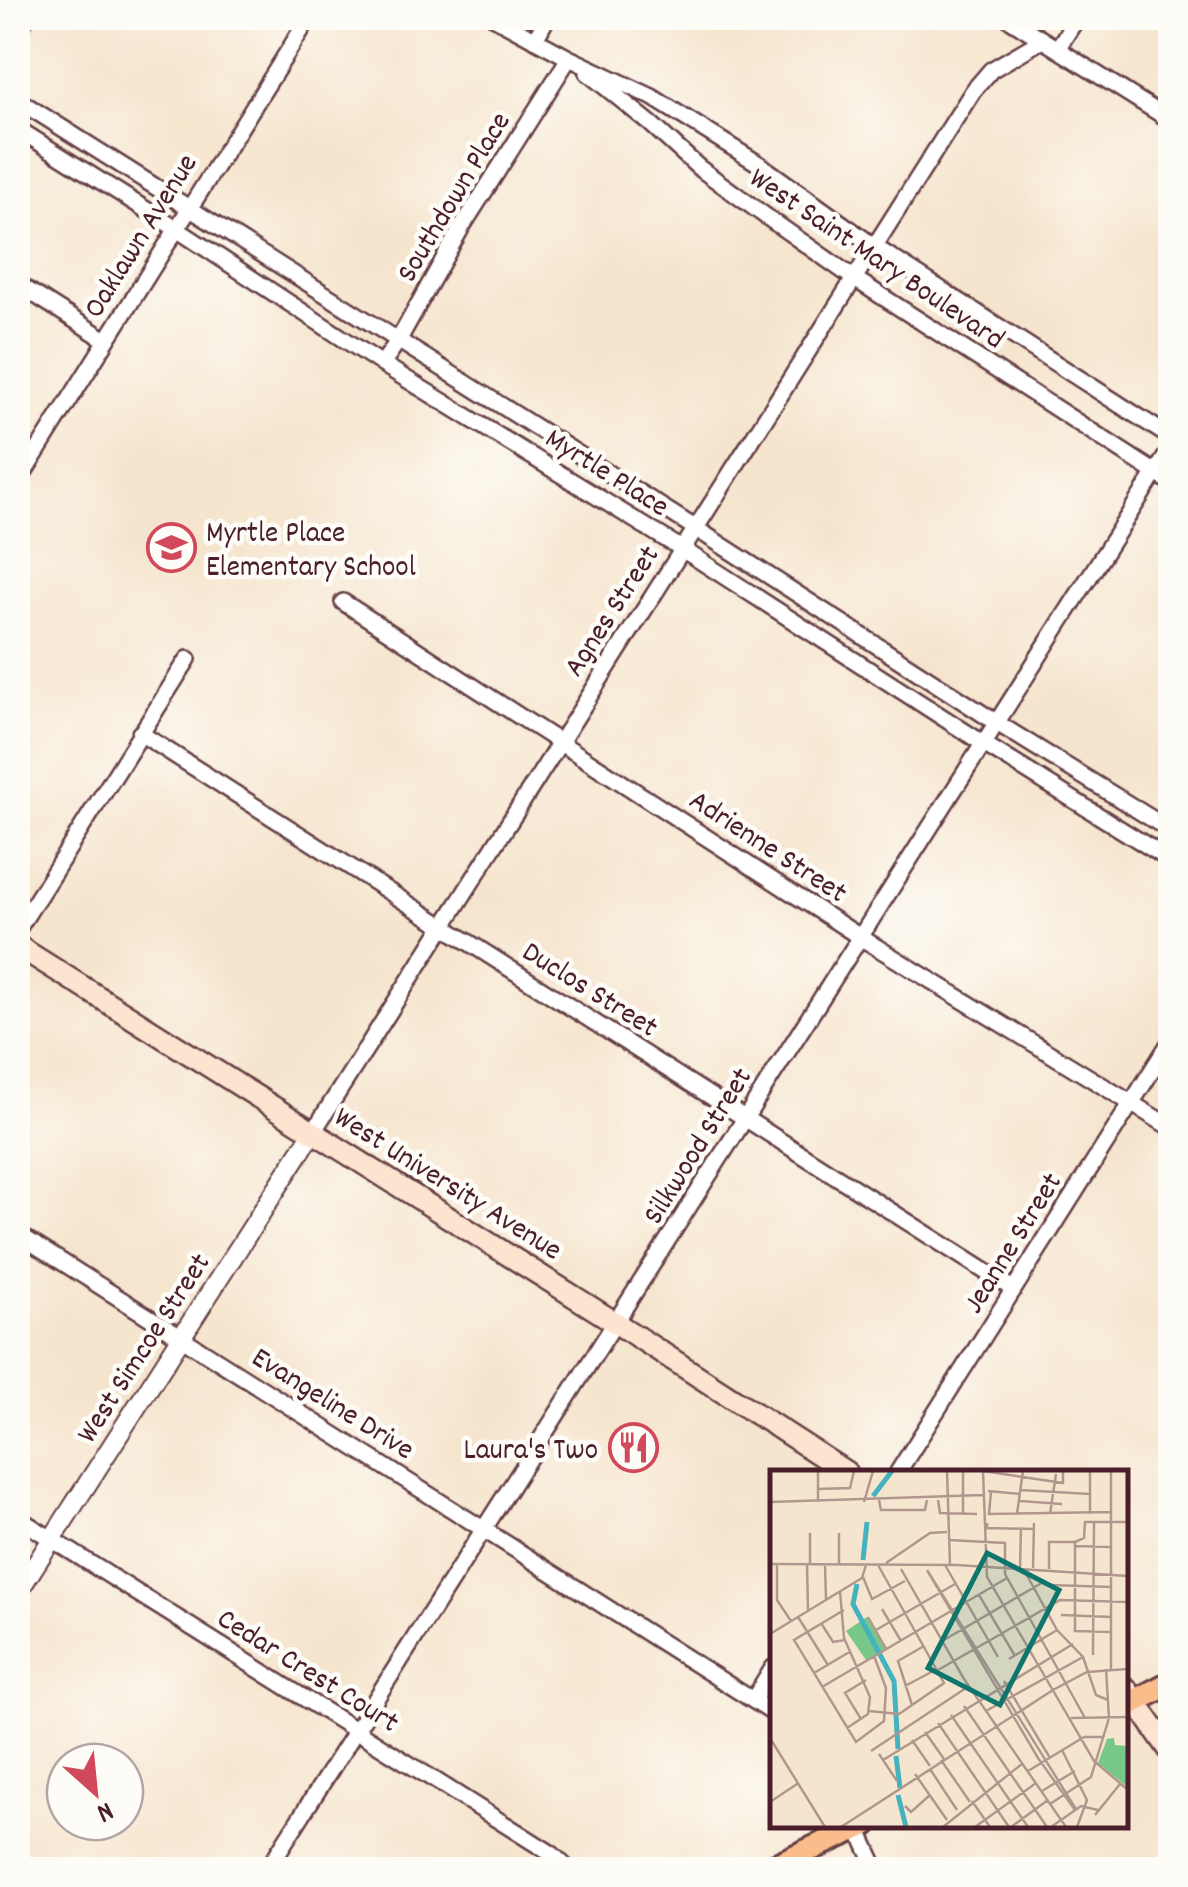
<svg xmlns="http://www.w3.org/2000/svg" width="1188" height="1887" font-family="Dekko,sans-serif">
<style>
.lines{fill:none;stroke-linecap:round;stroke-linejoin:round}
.minor-casing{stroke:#643d43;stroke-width:20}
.tertiary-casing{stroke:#643d43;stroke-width:22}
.secondary-casing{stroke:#643d43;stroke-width:25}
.primary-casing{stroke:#643d43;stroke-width:28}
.minor{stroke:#fff;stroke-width:15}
.tertiary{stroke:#fff;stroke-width:18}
.secondary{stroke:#fde4d1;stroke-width:20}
.primary{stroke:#fabc8b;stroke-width:22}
.labels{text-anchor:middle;stroke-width:9;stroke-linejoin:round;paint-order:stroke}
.street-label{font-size:30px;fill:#4a1f2b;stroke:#fdfcf7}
.poi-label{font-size:30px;fill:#4a1f2b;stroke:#fdfcf7;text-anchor:start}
.inset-river{fill:none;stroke:#44b2bf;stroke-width:5}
.inset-road{fill:none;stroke:#b1968d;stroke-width:2.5}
.view{fill:#0f766e;fill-opacity:0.15;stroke:#0f766e;stroke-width:5}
.inset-edge{fill:none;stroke:#4a1f2b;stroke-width:5}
</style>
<rect width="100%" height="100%" fill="#fdfcf7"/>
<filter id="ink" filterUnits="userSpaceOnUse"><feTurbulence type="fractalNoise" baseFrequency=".01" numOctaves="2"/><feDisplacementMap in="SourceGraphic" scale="20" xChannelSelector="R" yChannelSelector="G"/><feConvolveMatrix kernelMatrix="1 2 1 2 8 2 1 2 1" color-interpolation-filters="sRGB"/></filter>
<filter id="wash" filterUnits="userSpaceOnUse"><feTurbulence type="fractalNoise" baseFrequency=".0048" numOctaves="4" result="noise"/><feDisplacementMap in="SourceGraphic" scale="40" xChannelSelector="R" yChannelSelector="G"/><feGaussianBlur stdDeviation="2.25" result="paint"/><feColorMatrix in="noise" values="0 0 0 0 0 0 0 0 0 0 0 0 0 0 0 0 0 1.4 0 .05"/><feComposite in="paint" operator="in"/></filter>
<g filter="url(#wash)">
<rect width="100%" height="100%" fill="#f6e5ce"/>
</g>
<g filter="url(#ink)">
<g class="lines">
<defs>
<path id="minor" d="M495,18L569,58L652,97L759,164L875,247L1170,437
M1008,18L1170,120
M18,32L26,18
M536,38L547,18
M1057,49L1077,18
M588,73L651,124L698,167L764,215L855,279L1170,482
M18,100L695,528L997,723L1170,830
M18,129L175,228L382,364L682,549L984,744L1170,860
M18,284L106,340
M382,364L398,341L460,230L569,58
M18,482L309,18
M343,602L860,937L1170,1127
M140,733L1013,1289
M18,929L188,659
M313,1132L973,91L991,70L1042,40
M18,1234L773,1713
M898,1472L1170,1042
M18,1518L552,1854L569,1870
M753,1700L773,1668
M856,1824L877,1870
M267,1870L1170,450"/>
<path id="tertiary" d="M18,1592L313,1132"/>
<path id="secondary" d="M18,946L616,1323L846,1472
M1126,1688L1170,1751"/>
<path id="primary" d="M1126,1706L1170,1683
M765,1870L866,1824"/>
</defs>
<!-- minor casing -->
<use href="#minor" class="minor-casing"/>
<!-- tertiary casing -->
<use href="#tertiary" class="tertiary-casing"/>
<!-- secondary casing -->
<use href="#secondary" class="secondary-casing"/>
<!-- primary casing -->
<use href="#primary" class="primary-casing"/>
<!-- minor -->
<use href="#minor" class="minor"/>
<!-- tertiary -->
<use href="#tertiary" class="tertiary"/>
<!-- secondary -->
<use href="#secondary" class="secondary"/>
<!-- primary -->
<use href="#primary" class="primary"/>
</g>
</g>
<!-- icons -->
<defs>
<symbol id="school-ring" viewBox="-11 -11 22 22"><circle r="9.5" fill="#fdfcf7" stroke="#d1495b" stroke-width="1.5"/><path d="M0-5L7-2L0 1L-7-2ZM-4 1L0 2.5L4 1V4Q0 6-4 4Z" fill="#d1495b"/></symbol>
<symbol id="restaurant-ring" viewBox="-11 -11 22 22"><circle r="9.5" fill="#fdfcf7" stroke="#d1495b" stroke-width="1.5"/><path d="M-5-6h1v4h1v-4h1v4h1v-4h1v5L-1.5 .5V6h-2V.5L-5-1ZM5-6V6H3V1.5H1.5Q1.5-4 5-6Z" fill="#d1495b"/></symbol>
</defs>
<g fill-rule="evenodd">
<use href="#school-ring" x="144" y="520" width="55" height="55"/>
<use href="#restaurant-ring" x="606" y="1420" width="55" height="55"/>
</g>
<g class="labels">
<!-- street labels -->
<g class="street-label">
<text transform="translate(452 196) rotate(-59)" y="10">Southdown Place</text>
<text transform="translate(139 235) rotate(-58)" y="10">Oaklawn Avenue</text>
<text transform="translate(878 257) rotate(34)" y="10">West Saint Mary Boulevard</text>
<text transform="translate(608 471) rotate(32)" y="10">Myrtle Place</text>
<text transform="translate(610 610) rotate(-57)" y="10">Agnes Street</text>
<text transform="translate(769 845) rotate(33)" y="10">Adrienne Street</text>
<text transform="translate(591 988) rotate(32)" y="10">Duclos Street</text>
<text transform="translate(696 1145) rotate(-58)" y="10">Silkwood Street</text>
<text transform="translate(449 1182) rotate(32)" y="10">West University Avenue</text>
<text transform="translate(1011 1242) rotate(-58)" y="10">Jeanne Street</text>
<text transform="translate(142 1347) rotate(-57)" y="10">West Simcoe Street</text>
<text transform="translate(334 1402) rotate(32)" y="10">Evangeline Drive</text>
<text transform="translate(309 1669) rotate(32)" y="10">Cedar Crest Court</text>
</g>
<!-- poi labels -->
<g class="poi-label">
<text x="206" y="541">Myrtle Place<tspan x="206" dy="34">Elementary School</tspan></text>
<text x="598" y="1458" text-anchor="end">Laura's Two</text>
</g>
</g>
<!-- overview -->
<g transform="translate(770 1470)">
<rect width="358" height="358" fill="#f6e5ce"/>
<path d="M97,147L115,179L96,190L76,161ZM344,268L345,275L357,276L356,316L328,293L337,269Z" fill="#77c788"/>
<path class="inset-river" d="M103,26L122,1M93,90L97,52M87,114L83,134L124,211L128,279M126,286L130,318M128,325L136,357"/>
<path class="inset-road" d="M177,1L180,95M193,1V44M213,1L293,13V1M213,1L217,107L324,291L358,320M47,19L80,18L84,1M250,20L320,24M218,21L250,24M221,22L219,44L341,42M109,30L111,40H155L157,30M168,30L170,43L207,44M250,31L292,34M0,32L213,25M48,32V1M94,32L103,1M247,44L253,1M280,44L286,4M320,44V1M217,53V58L264,59M40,63V95M178,70L235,73V104L315,248M305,72V161L342,162M305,72L314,68L315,52H358M305,76L341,77M116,93L160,63L177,62M0,94L187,95L358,106M7,94V130L21,151M37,94L38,140M55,95L56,130M69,95V63M175,95L228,187M250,98L251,58M263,98L264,53M279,99V72H305M254,100L287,160L313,187L326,225L338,230M93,107L102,129L135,111M280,115L342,117M70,121L74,168L100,227L98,244L77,258M209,125L245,186M112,139L131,171M74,140L24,170L86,272L114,251L116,218L104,186M291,145L342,147M28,147L58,195M98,147L116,179M51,153L63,172L75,170M106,160L185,114M0,164L92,108L96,95M174,170L275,111M323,185L324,52M239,189L287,160M341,199V1M168,200L290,130L358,132M44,203L81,181M234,211L280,288M197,214L131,99L194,209L296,357M135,216L167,199M52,217L237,108M283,220L317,202L358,199M142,235L128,191L154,176M194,236L277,357M99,241L129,244L174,213L108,95M216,241L313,187M181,245L258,357M301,248L358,247M91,249L75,223L96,210M168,253L239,357M155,262L174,289M0,268L55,357M142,270L160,296M292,280L317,330L307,357M101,281L199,216M109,284L127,311M113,290L303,174M171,290L200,332M160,299L187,340M258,301L314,267H333M145,304L177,350M272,321L305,301M202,331L220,357M0,332L27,314M280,334L321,307L339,248L336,199M135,336L141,342L160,325M305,340L268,288L157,100L306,339M325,345L350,314M71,357L283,220M173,357L253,293M205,357L266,313M241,357L278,330M281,357L311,336L328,340"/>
<path class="view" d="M217,83L289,120L230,235L158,198Z"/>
<rect width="358" height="358" class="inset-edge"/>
</g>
<!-- margin -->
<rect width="1188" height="1887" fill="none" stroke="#fdfcf7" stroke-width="60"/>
<!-- north arrow -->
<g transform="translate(95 1792) rotate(153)"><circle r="48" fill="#fdfcf7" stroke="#b5a4a5" stroke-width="2.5"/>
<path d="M0-8L18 38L0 25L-18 38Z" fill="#d1495b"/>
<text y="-15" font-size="28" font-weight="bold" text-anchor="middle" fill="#4a1f2b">N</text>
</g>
</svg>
